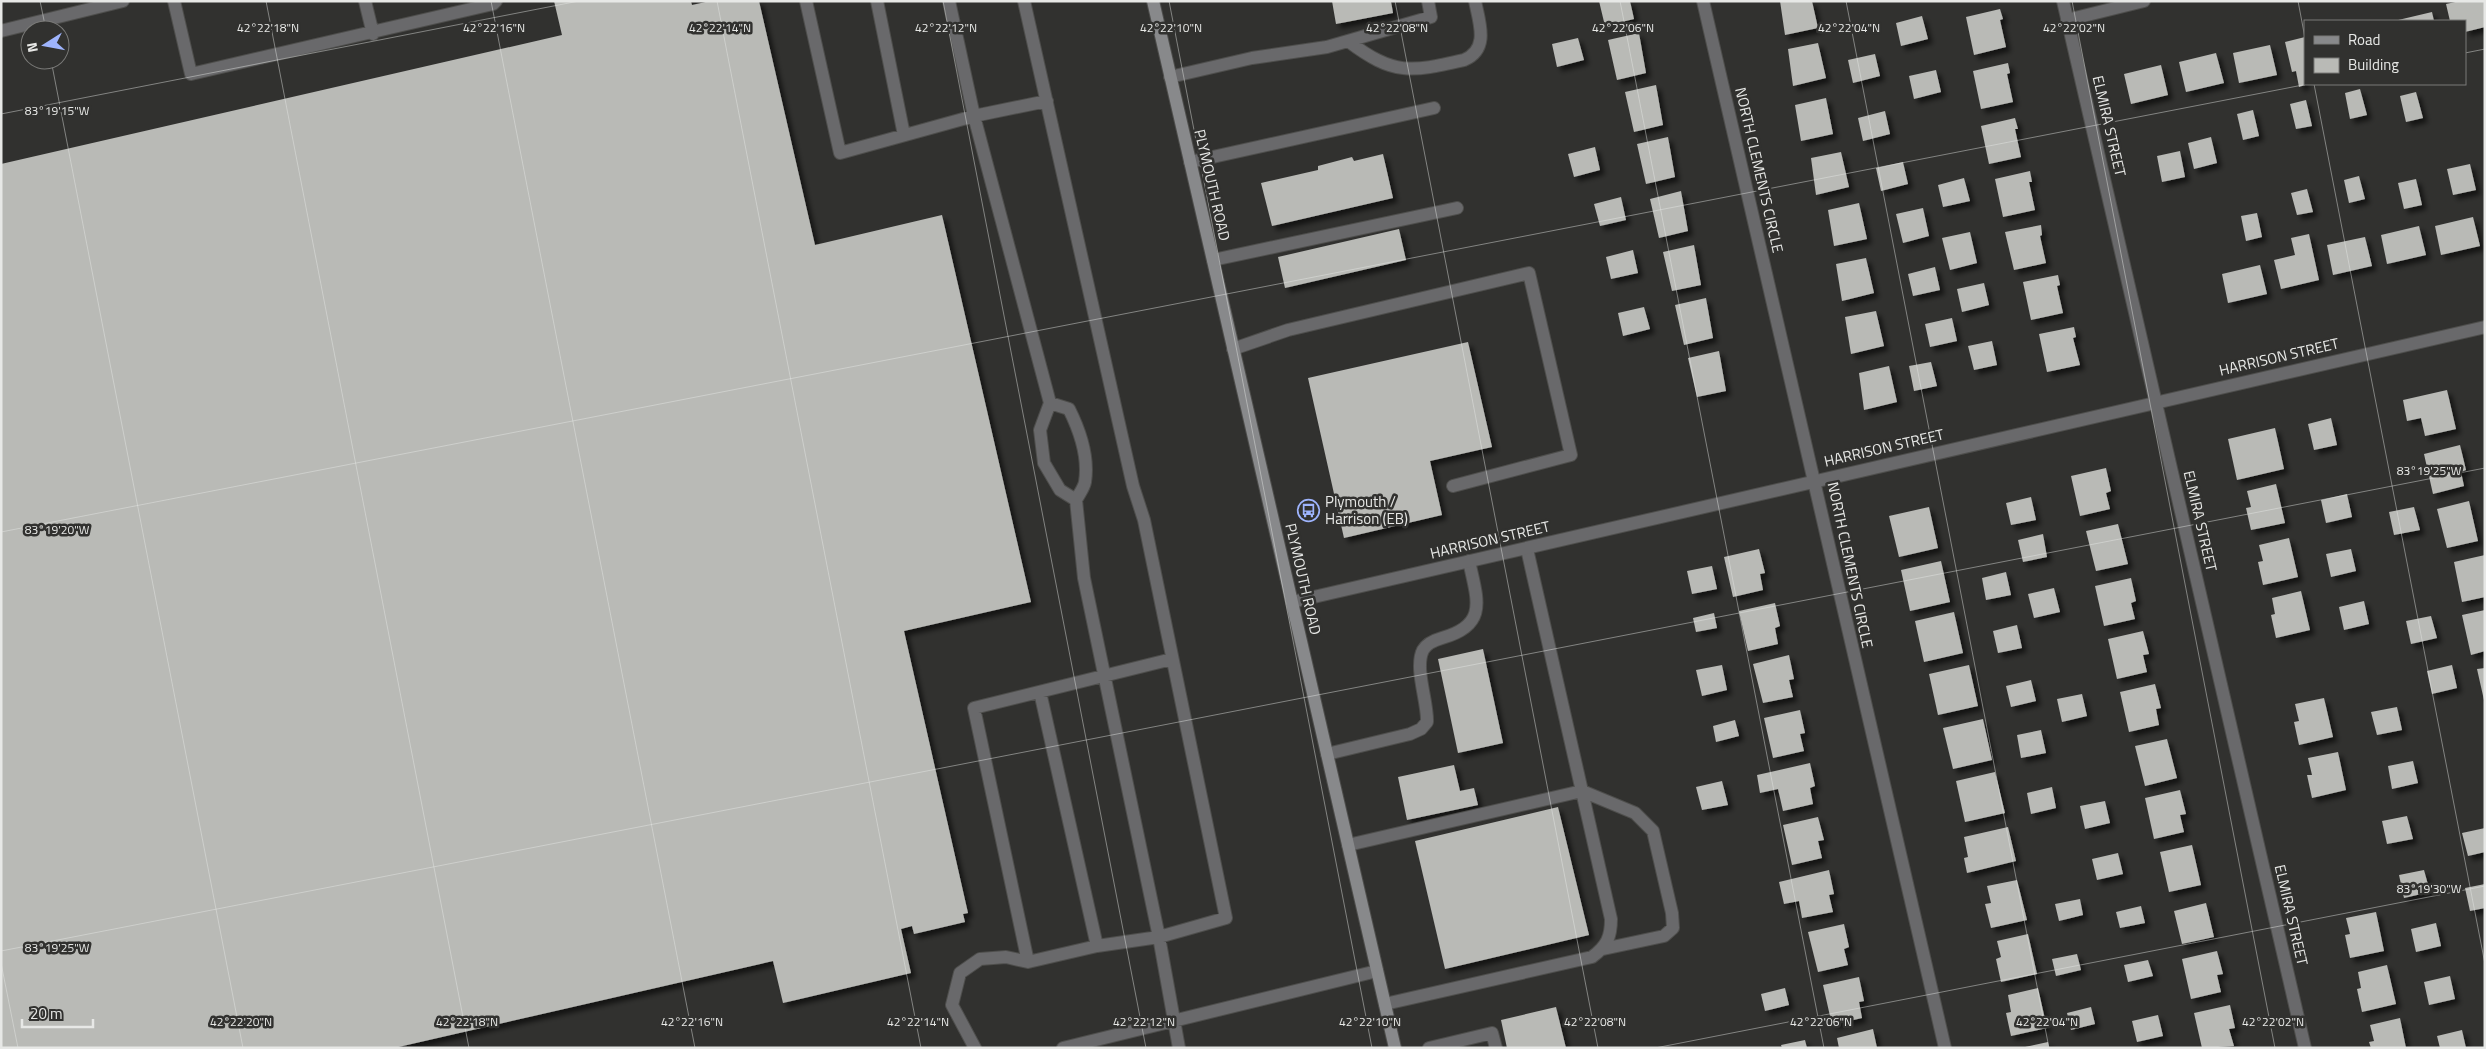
<svg xmlns="http://www.w3.org/2000/svg" width="2486" height="1049" font-family="'Titillium Web',sans-serif">
<style>
.building{fill:#b9bab6;filter:url(#shadow)}
.lines{fill:none;stroke-linecap:round;stroke-linejoin:round}
.service-casing{stroke:#4e4e4c;stroke-width:14}
.minor-casing{stroke:#4e4e4c;stroke-width:14}
.secondary-casing{stroke:#4e4e4c;stroke-width:14}
.service{stroke:#69696b;stroke-width:12}
.minor{stroke:#69696b;stroke-width:12}
.secondary{stroke:#88898b;stroke-width:12}
.ticks{fill:none;stroke:#e7e8e6;stroke-width:1;stroke-opacity:0.45}
.labels{text-anchor:middle;stroke-width:5;stroke-linejoin:round;paint-order:stroke}
.street-label{font-size:15px;fill:#e7e8e6;stroke:#31312f}
.poi-label{font-size:15px;fill:#e7e8e6;stroke:#31312f;text-anchor:start}
.ticks-label{font-size:12px;text-anchor:middle;fill:#e7e8e6;stroke:#31312f;stroke-width:5;stroke-linejoin:round;paint-order:stroke}
</style>
<defs>
<filter id="shadow"><feDropShadow dx="4.5" dy="4.5" stdDeviation="2.5" flood-color="#0009"/></filter>
</defs>
<rect width="100%" height="100%" fill="#31312f"/>
<!-- building -->
<path class="building" d="M554,1H691L692,5L710,1H759L815,245L942,215L1031,602L904,631L968,913L963,914L965,922L914,934L912,926L901,929L911,973L783,1003L773,961L394,1048H1V164L562,35Z
M1332,1H1391L1393,13L1336,24Z
M1599,1H1630L1634,19L1605,26Z
M1780,1H1812L1818,28L1785,35Z
M2460,1H2484L2485,27L2465,32V21H2450L2446,4Z
M2000,9L2003,19L2000,20L2006,47L1974,55L1966,17Z
M2432,12L2434,21H2394Z
M1922,16L1928,39L1901,46L1896,23Z
M1639,33L1646,73L1617,80L1608,40Z
M2305,37V85L2299,87L2296,71L2292,72L2285,42Z
M1578,38L1584,60L1557,67L1552,44Z
M1818,43L1826,78L1793,86L1788,49Z
M2270,45L2277,75L2239,83L2233,53Z
M2216,53L2224,83L2186,92L2179,62Z
M1875,54L1880,76L1853,83L1848,60Z
M2008,63L2010,73L2007,74L2013,102L1981,109L1973,71Z
M2161,65L2168,95L2131,104L2124,74Z
M1936,70L1941,92L1914,99L1909,76Z
M1656,85L1663,125L1634,132L1625,92Z
M2360,89L2367,115L2350,119L2345,93Z
M2416,92L2423,118L2406,122L2400,96Z
M1826,98L1833,134L1801,141L1795,105Z
M2306,100L2312,126L2296,129L2290,104Z
M2253,110L2259,136L2243,140L2237,114Z
M1885,111L1890,134L1863,141L1858,118Z
M2015,118L2018,129H2015L2021,157L1989,164L1981,126Z
M1668,137L1675,177L1646,184L1637,144Z
M2211,137L2217,163L2194,169L2188,143Z
M1595,147L1600,170L1574,177L1568,154Z
M2180,151L2185,177L2162,182L2157,156Z
M1841,152L1849,187L1816,195L1811,158Z
M1383,154L1393,198L1272,226L1261,183L1318,170V166L1352,157L1354,161Z
M1903,162L1908,184L1881,191L1876,168Z
M2470,164L2476,190L2453,195L2447,169Z
M2030,171L2032,182H2029L2035,210L2003,217L1995,179Z
M2359,176L2365,199L2349,203L2344,180Z
M1964,178L1970,201L1943,207L1938,185Z
M2416,179L2422,205L2404,209L2398,183Z
M2307,189L2313,212L2297,215L2291,193Z
M1681,191L1688,231L1659,238L1650,199Z
M1621,197L1626,220L1600,226L1594,204Z
M1859,203L1867,239L1834,246L1828,210Z
M1923,208L1929,236L1903,243L1896,214Z
M2257,213L2262,237L2246,241L2241,216Z
M2473,217L2480,246L2441,255L2435,226Z
M2041,225L2042,235L2040,236L2046,263L2014,270L2005,232Z
M2419,226L2426,255L2387,264L2381,235Z
M1399,229L1406,260L1285,288L1278,257Z
M1970,232L1977,263L1950,270L1942,238Z
M2309,234L2319,280L2281,289L2274,260L2295,255L2291,238Z
M2365,237L2372,266L2333,275L2327,245Z
M1694,245L1701,285L1672,291L1663,252Z
M1633,250L1638,273L1611,279L1606,257Z
M1866,258L1874,293L1842,301L1836,264Z
M2260,265L2267,294L2228,303L2222,274Z
M1935,267L1940,290L1913,296L1908,274Z
M2058,275L2060,285L2057,286L2063,313L2031,320L2023,282Z
M1984,283L1989,305L1962,312L1957,289Z
M1706,298L1713,338L1684,345L1675,305Z
M1644,307L1650,329L1623,336L1618,313Z
M1876,311L1884,346L1851,354L1845,317Z
M1952,318L1957,341L1930,347L1925,324Z
M2074,327L2076,337L2073,338L2080,365L2047,372L2039,334Z
M1992,341L1997,365L1974,370L1968,346Z
M1468,342L1492,447L1430,461L1442,515L1344,538L1308,378Z
M1719,351L1726,391L1697,397L1688,358Z
M1931,362L1937,386L1914,391L1909,366Z
M1889,366L1897,402L1864,410L1859,373Z
M2447,390L2456,429L2425,436L2421,418L2407,421L2403,400Z
M2331,418L2337,445L2314,450L2308,424Z
M2275,428L2284,469L2237,480L2228,439Z
M2460,445L2466,470L2461,472L2464,486L2433,494L2424,454Z
M2106,468L2111,491L2106,493L2110,509L2080,516L2071,476Z
M2276,484L2285,523L2251,530L2246,508L2251,507L2247,491Z
M2347,494L2352,517L2326,523L2321,500Z
M2031,497L2036,520L2011,525L2006,503Z
M2469,501L2478,541L2447,548L2437,509Z
M1929,507L1938,548L1899,557L1889,516Z
M2414,507L2420,530L2394,535L2389,512Z
M2118,524L2128,564L2096,571L2086,531Z
M2043,534L2047,557L2023,562L2018,540Z
M2289,538L2298,577L2263,585L2258,562L2263,561L2259,545Z
M1759,549L1765,573L1760,574L1763,590L1733,597L1724,557Z
M2351,549L2356,571L2331,577L2326,554Z
M2485,555V597L2462,602L2454,562Z
M1941,561L1950,602L1910,611L1901,570Z
M1712,566L1717,589L1692,594L1687,571Z
M2006,572L2011,595L1986,600L1982,578Z
M2131,578L2136,601L2131,603L2135,619L2104,626L2095,586Z
M2054,588L2060,612L2034,618L2028,594Z
M2301,591L2310,630L2276,638L2271,615L2275,614L2272,598Z
M2364,601L2369,624L2344,630L2339,607Z
M1775,603L1780,626L1775,628L1778,644L1748,651L1739,611Z
M2485,610V651L2471,655L2462,615Z
M1954,612L1963,653L1924,662L1915,621Z
M1714,613L1717,628L1696,632L1693,618Z
M2431,616L2437,638L2411,644L2406,621Z
M2017,625L2022,648L1998,653L1993,631Z
M2143,631L2149,654L2143,655L2147,672L2117,679L2108,639Z
M1483,649L1503,743L1458,753L1438,659Z
M1789,655L1794,679L1789,680L1793,697L1763,703L1753,664Z
M1722,665L1727,690L1702,696L1696,670Z
M1969,665L1978,706L1938,715L1929,674Z
M2452,665L2457,688L2432,694L2427,671Z
M2485,668V700H2484L2477,669Z
M2031,680L2036,701L2011,707L2006,686Z
M2155,684L2161,708L2156,709L2159,725L2129,732L2120,692Z
M2082,694L2087,716L2062,722L2057,699Z
M2324,698L2333,737L2299,745L2294,722L2299,721L2295,704Z
M2397,707L2402,730L2377,735L2371,712Z
M1800,710L1805,733L1800,734L1804,751L1773,758L1764,718Z
M1983,719L1992,760L1953,769L1943,728Z
M1735,720L1739,736L1716,742L1713,726Z
M2041,730L2046,753L2021,758L2017,735Z
M2167,739L2177,778L2145,786L2135,746Z
M2338,752L2346,790L2312,798L2307,775H2312L2308,758Z
M2413,761L2418,783L2392,789L2388,766Z
M1810,763L1815,786L1810,788L1813,804L1783,811L1778,789L1760,793L1757,775Z
M1454,765L1460,791L1474,788L1478,805L1407,820L1398,777Z
M1995,772L2005,813L1965,822L1956,781Z
M1722,781L1728,805L1702,810L1696,787Z
M2052,787L2056,808L2031,814L2027,793Z
M2180,790L2186,814L2180,815L2184,832L2154,839L2145,798Z
M2105,801L2110,823L2085,829L2080,806Z
M1558,807L1589,935L1445,969L1415,841Z
M2407,816L2413,839L2387,844L2382,821Z
M1818,817L1824,840L1818,841L1822,858L1792,865L1783,825Z
M2008,827L2016,861L1967,873L1964,858L1968,857L1964,837Z
M2485,828V852L2468,856L2462,833Z
M2192,845L2201,885L2169,892L2160,852Z
M2118,853L2123,874L2097,880L2092,859Z
M1829,870L1834,894L1829,895L1833,912L1802,918L1799,901L1784,904L1779,882Z
M2424,870L2430,892L2404,898L2399,875Z
M2017,880L2027,920L1991,928L1985,904L1991,903L1987,886Z
M2485,884V908L2470,911L2465,888Z
M2080,899L2083,915L2059,921L2055,904Z
M2206,903L2214,937L2182,944L2174,911Z
M2141,906L2145,923L2120,928L2116,912Z
M2376,912L2384,951L2350,958L2345,935L2350,934L2346,918Z
M2436,923L2441,946L2416,952L2411,929Z
M1844,924L1849,947L1844,949L1848,965L1818,972L1808,932Z
M2028,934L2037,974L2001,982L1996,959L2001,957L1997,941Z
M2217,951L2223,974L2217,975L2221,992L2191,999L2182,959Z
M2077,954L2081,970L2056,976L2052,959Z
M2148,960L2153,976L2128,982L2124,965Z
M2387,965L2396,1004L2362,1012L2357,989L2361,988L2358,972Z
M2450,976L2455,999L2429,1005L2424,982Z
M1859,977L1864,1001L1859,1002L1862,1018L1832,1025L1823,985Z
M1785,988L1789,1005L1765,1011L1761,994Z
M2038,988L2047,1028L2011,1036L2006,1013L2011,1012L2008,995Z
M2230,1005L2235,1028L2229,1029L2234,1046L2202,1048L2194,1013Z
M1556,1007L1566,1048H1507L1501,1020Z
M2091,1007L2095,1024L2071,1030L2067,1013Z
M2158,1015L2163,1036L2137,1042L2132,1021Z
M2400,1018L2406,1048H2371L2369,1042L2374,1041L2370,1025Z
M1873,1029L1877,1048H1839L1837,1038Z
M2462,1030L2466,1048H2440L2437,1036Z
M1805,1040L1807,1048H1782L1781,1045Z
M2048,1042L2049,1048H2025V1047Z"/>
<g class="lines">
<defs>
<path id="service" d="M174,1L191,74L493,4L496,1
M365,1L373,34
M806,1L840,153L974,116L1047,101
M877,1L904,135
M949,1L974,116L1050,403L1040,430L1044,463L1060,490L1076,500C1079,494 1084,488 1085,482C1089,457 1080,431 1069,409L1050,403
M1024,1L1133,486L1144,520L1226,918L1159,937L1179,1048
M1,31L123,1
M1348,41C1394,76 1411,72 1464,60C1490,49 1479,22 1475,1
M1170,77L1252,58L1327,47L1431,17L1428,1
M1190,162L1434,108
M1213,260L1457,208
M1233,349L1288,330L1529,273L1571,455L1453,486
M1040,692L1097,946
M1327,754L1410,734L1421,729L1427,722C1428,702 1414,668 1423,650C1427,643 1435,640 1442,638C1489,625 1477,599 1469,561
M1348,845L1582,791L1635,813L1653,831L1672,913L1673,928L1664,936L1603,949
M1028,962L974,708L1172,659
M1385,1004L1592,957C1607,946 1611,937 1611,919L1527,549
M975,1048L952,1005L960,973L980,959L1006,957L1028,962L1097,946L1159,937L1084,578L1076,500
M1063,1048L1377,971
M1429,1048L1492,1033L1496,1048"/>
<path id="minor" d="M1703,1L1945,1048
M2063,1L2305,1048
M2067,20L2144,1
M1292,602L2485,327"/>
<path id="secondary" d="M1153,1L1395,1048"/>
</defs>
<!-- service casing -->
<use href="#service" class="service-casing"/>
<!-- minor casing -->
<use href="#minor" class="minor-casing"/>
<!-- secondary casing -->
<use href="#secondary" class="secondary-casing"/>
<!-- service -->
<use href="#service" class="service"/>
<!-- minor -->
<use href="#minor" class="minor"/>
<!-- secondary -->
<use href="#secondary" class="secondary"/>
</g>
<!-- ticks -->
<path class="ticks" d="M40,1L46,30M266,1L469,1048M491,1L695,1048M717,1L921,1048M943,1L1146,1048M1169,1L1372,1048M1395,1L1598,1048M1620,1L1824,1048M1846,1L2049,1048M2072,1L2275,1048M2298,1L2305,38M2465,53L2485,49M51,60L243,1048M2314,84L2485,964M1,114L579,1M1,532L2308,84M1,951L2485,468M1,963L18,1048M1655,1048L2485,886"/>
<!-- icons -->
<defs>
<symbol id="bus-ring" viewBox="-11 -11 22 22"><circle r="9.5" fill="#31312f" stroke="#9eb4fd" stroke-width="1.5"/><path d="M-5-6H5V4H4V6H2V4H-2V6H-4V4H-5ZM-3.5-4V0h7V-4ZM-3.5 1.2v1.5H-2V1.2ZM2 1.2v1.5H3.5V1.2Z" fill="#9eb4fd"/></symbol>
</defs>
<g fill-rule="evenodd">
<use href="#bus-ring" x="1296" y="498" width="25" height="25"/>
</g>
<g class="labels">
<!-- street labels -->
<g class="street-label">
<text transform="translate(2109 126) rotate(77)" y="5">ELMIRA STREET</text>
<text transform="translate(1759 170) rotate(77)" y="5">NORTH CLEMENTS CIRCLE</text>
<text transform="translate(1212 185) rotate(77)" y="5">PLYMOUTH ROAD</text>
<text transform="translate(2279 357) rotate(-13)" y="5">HARRISON STREET</text>
<text transform="translate(1884 448) rotate(-13)" y="5">HARRISON STREET</text>
<text transform="translate(2200 521) rotate(77)" y="5">ELMIRA STREET</text>
<text transform="translate(1490 540) rotate(-13)" y="5">HARRISON STREET</text>
<text transform="translate(1850 565) rotate(78)" y="5">NORTH CLEMENTS CIRCLE</text>
<text transform="translate(1303 579) rotate(77)" y="5">PLYMOUTH ROAD</text>
<text transform="translate(2291 915) rotate(77)" y="5">ELMIRA STREET</text>
</g>
<!-- poi labels -->
<g class="poi-label">
<text x="1325" y="507">Plymouth /<tspan x="1325" dy="17">Harrison (EB)</tspan></text>
</g>
</g>
<g class="ticks-label">
<text x="946" y="32">42°22'12"N</text>
<text x="268" y="32">42°22'18"N</text>
<text x="494" y="32">42°22'16"N</text>
<text x="720" y="32">42°22'14"N</text>
<text x="1171" y="32">42°22'10"N</text>
<text x="1397" y="32">42°22'08"N</text>
<text x="1623" y="32">42°22'06"N</text>
<text x="1849" y="32">42°22'04"N</text>
<text x="2074" y="32">42°22'02"N</text>
<text x="57" y="115">83°19'15"W</text>
<text x="2429" y="475">83°19'25"W</text>
<text x="57" y="534">83°19'20"W</text>
<text x="2429" y="893">83°19'30"W</text>
<text x="57" y="952">83°19'25"W</text>
<text x="241" y="1026">42°22'20"N</text>
<text x="467" y="1026">42°22'18"N</text>
<text x="692" y="1026">42°22'16"N</text>
<text x="918" y="1026">42°22'14"N</text>
<text x="1144" y="1026">42°22'12"N</text>
<text x="1370" y="1026">42°22'10"N</text>
<text x="1595" y="1026">42°22'08"N</text>
<text x="1821" y="1026">42°22'06"N</text>
<text x="2047" y="1026">42°22'04"N</text>
<text x="2273" y="1026">42°22'02"N</text>
</g>
<!-- border -->
<rect width="2486" height="1049" fill="none" stroke="#e7e8e6" stroke-width="5"/>
<!-- legend -->
<rect x="2304" y="20" width="162" height="65" fill="#31312f" stroke="#7a7a78"/>
<rect x="2314" y="36" width="25" height="8" fill="#88898b" stroke="#7a7a78"/>
<text x="2348" y="45" font-size="15" fill="#e7e8e6">Road</text>
<rect x="2314" y="58" width="25" height="15" fill="#b9bab6" stroke="#7a7a78"/>
<text x="2348" y="70" font-size="15" fill="#e7e8e6">Building</text>
<!-- north arrow -->
<g transform="translate(45 45) rotate(259)"><circle r="24" fill="#31312f" stroke="#7a7a78"/>
<path d="M0-4L9 19L0 12L-9 19Z" fill="#9eb4fd"/>
<text y="-8" font-size="14" font-weight="bold" text-anchor="middle" fill="#e7e8e6">N</text>
</g>
<!-- scale -->
<path d="M22 1019v8h71v-8" fill="none" stroke="#e7e8e6" stroke-width="2.5"/>
<text x="30" y="1019" font-size="15" fill="#e7e8e6" stroke="#31312f" stroke-width="4" paint-order="stroke">20 m</text>
</svg>
